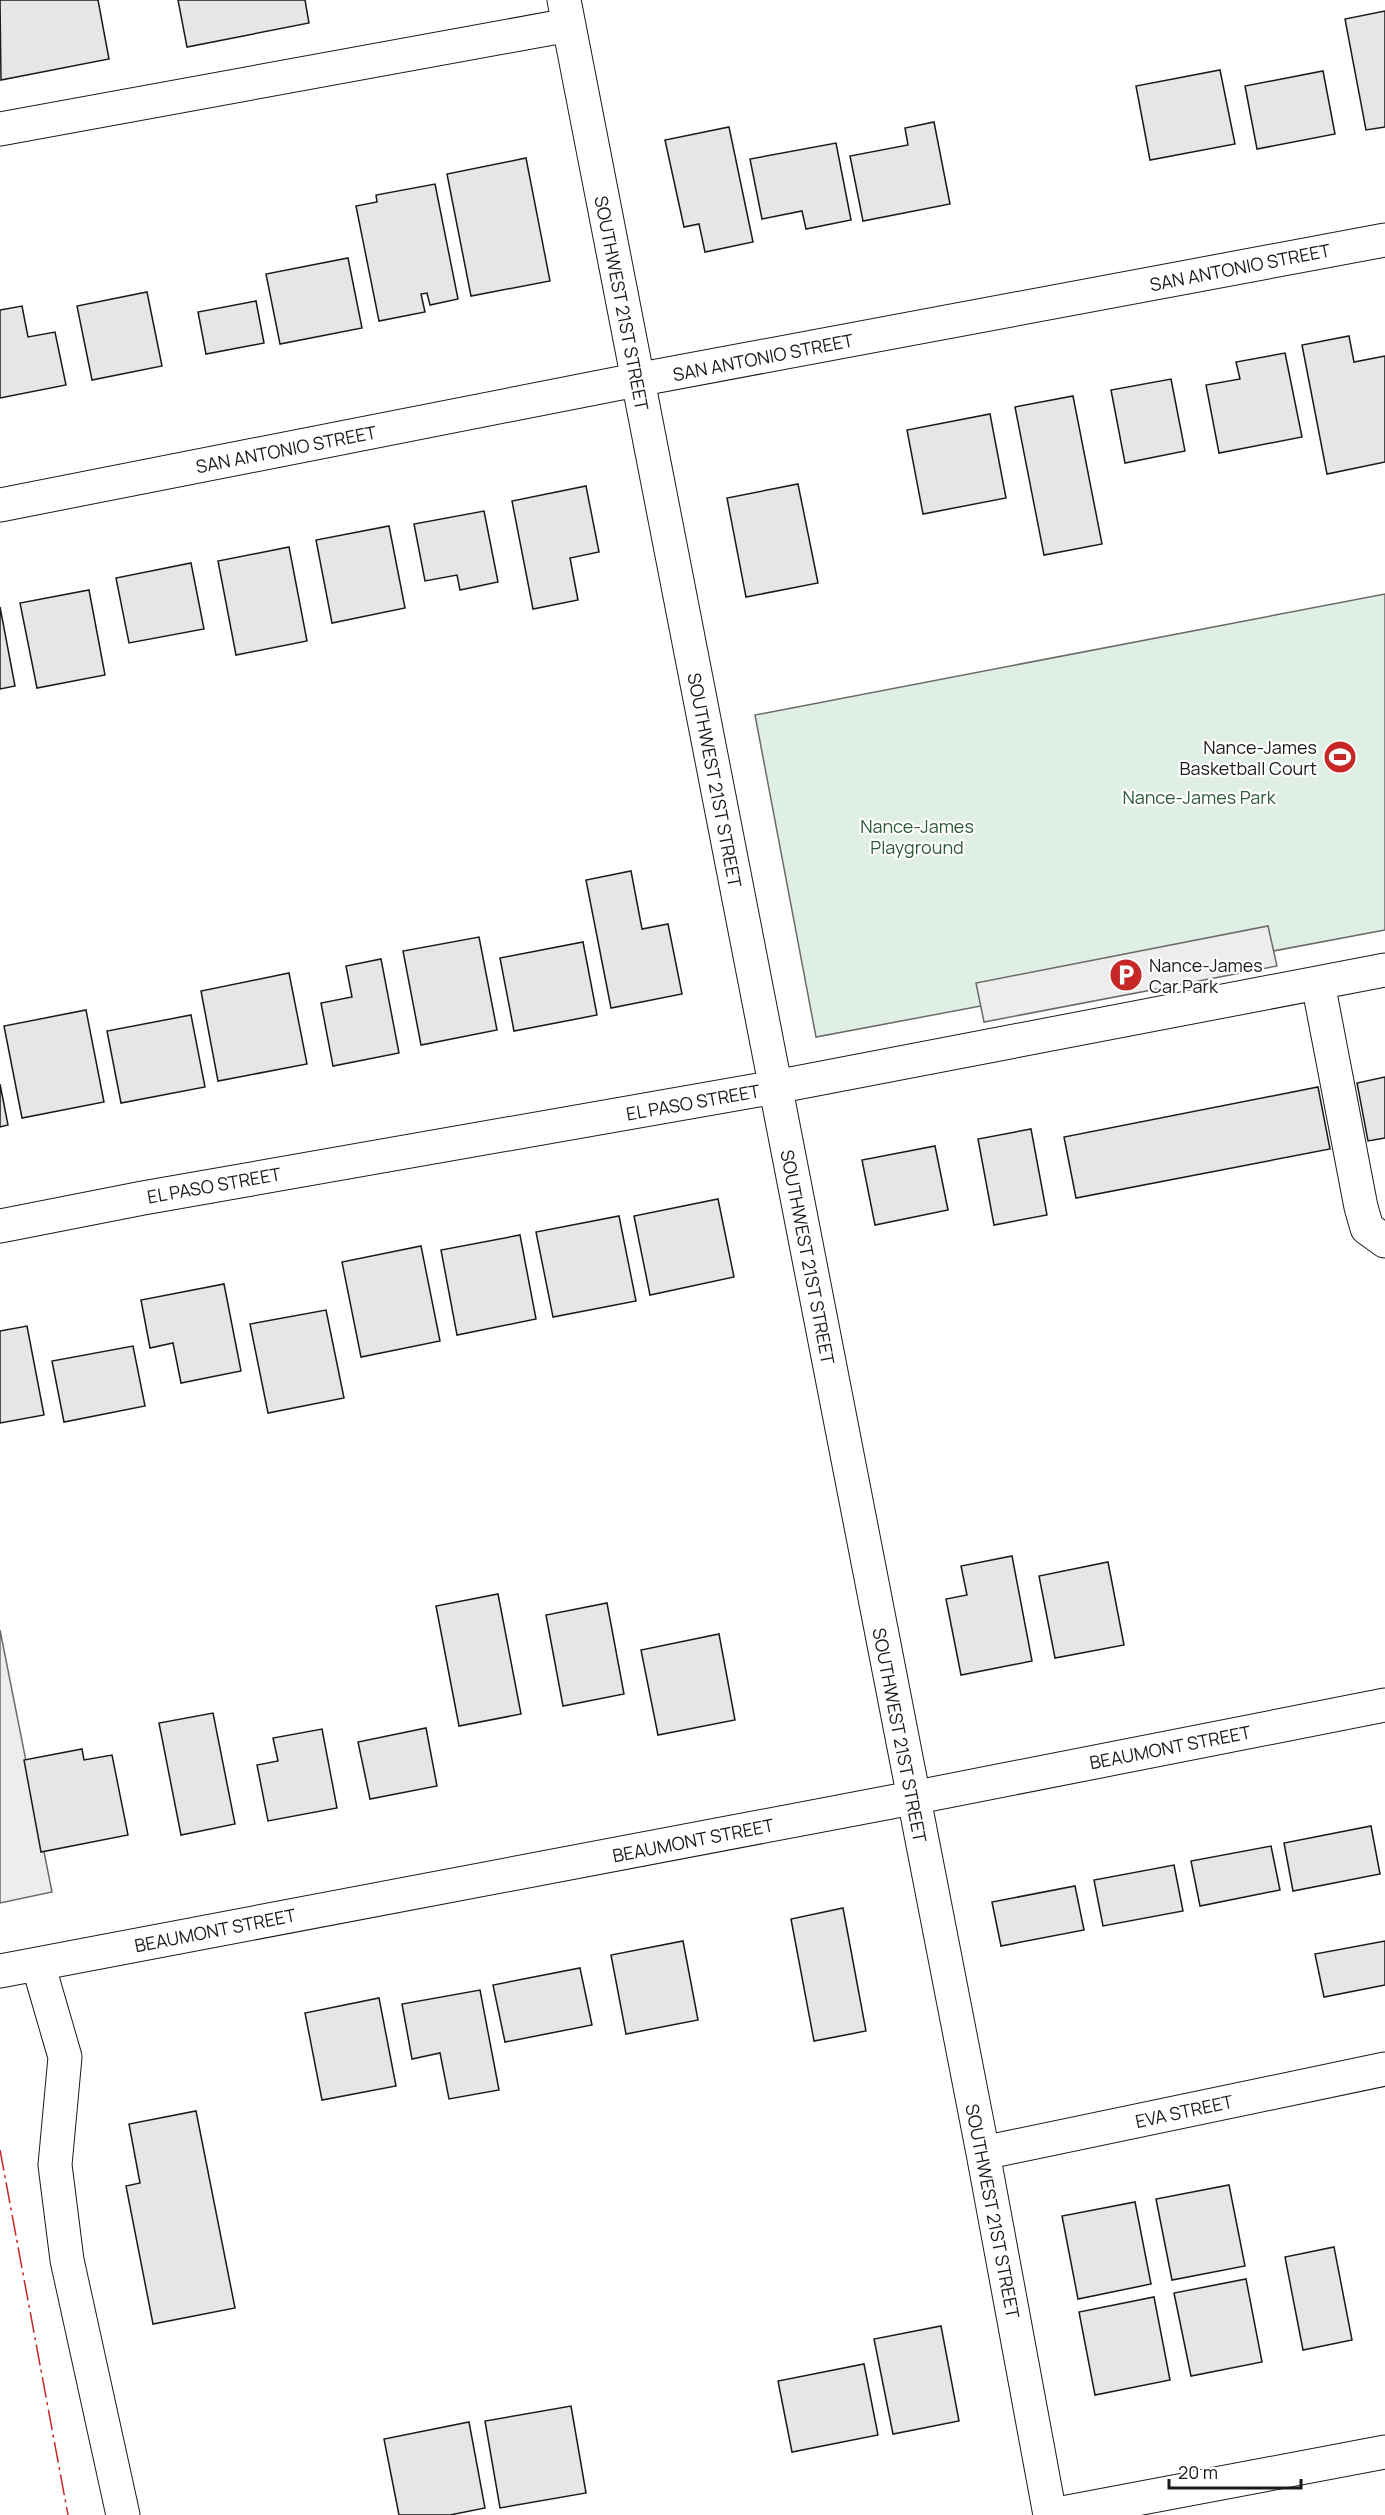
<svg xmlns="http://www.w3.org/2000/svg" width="1385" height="2515" viewBox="0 0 1385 2515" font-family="Manrope,sans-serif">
  <rect width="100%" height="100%" fill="#fff"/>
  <!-- green -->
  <path fill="#e0efe3" stroke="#6a6a6a" stroke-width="1.5" d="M1385,594v336l-569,107 -61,-322z"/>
  <!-- parking -->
  <path fill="#ededed" stroke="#6a6a6a" stroke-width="1.5" d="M1268,926l9,40 -293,56 -8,-39z
    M0,1630l52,262 -52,11z"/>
  <!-- building -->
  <path fill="#e6e6e6" stroke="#1a1a1a" stroke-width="1.5" d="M0,0h98l11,59 -108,21z
    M178,0h127l4,23 -122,24z
    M1385,11v116l-19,3 -21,-111z
    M1220,70l15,74 -85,16 -14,-74z
    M1323,71l12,63 -78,15 -12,-63z
    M934,122l16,82 -87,17 -13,-65 58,-11 -3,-17z
    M729,127l24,115 -48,10 -6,-28 -15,3 -19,-87z
    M836,143l15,77 -45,9 -4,-18 -40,8 -12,-60z
    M526,158l24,123 -79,15 -24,-122z
    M435,184l23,115 -28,6 -3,-12 -6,1 4,18 -46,9 -23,-115 21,-4 -1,-7z
    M348,258l14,70 -82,16 -14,-70z
    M147,292l15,74 -70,14 -15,-74z
    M256,301l8,42 -58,11 -8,-42z
    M22,306l6,31 27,-5 11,53 -66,13v-88z
    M1349,336l5,26 31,-6v106l-58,12 -25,-129z
    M1285,353l17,84 -83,16 -13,-68 34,-6 -4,-17z
    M1171,379l14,72 -60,12 -14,-73z
    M1073,396l29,148 -58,11 -29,-148z
    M990,414l16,84 -83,16 -16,-84z
    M798,484l20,99 -72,14 -19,-99z
    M586,486l13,66 -29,6 8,42 -45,9 -21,-108z
    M484,511l14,71 -38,8 -3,-15 -32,6 -11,-57z
    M389,526l16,82 -73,15 -16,-83z
    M289,547l18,94 -71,14 -18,-94z
    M191,563l13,66 -75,14 -13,-65z
    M89,590l16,85 -68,13 -17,-85z
    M0,607l15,79 -15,3z
    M631,871l11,58 26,-5 14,70 -71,14 -25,-128z
    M479,937l18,93 -76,15 -18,-94z
    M583,942l14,73 -83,16 -14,-73z
    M381,959l18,94 -66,13 -12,-63 31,-6 -6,-31z
    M289,973l18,91 -89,17 -17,-90z
    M86,1010l18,92 -82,16 -18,-92z
    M191,1015l14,72 -84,16 -14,-72z
    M1385,1077v61l-17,3 -11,-58z
    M0,1084l8,41 -8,2z
    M1318,1087l12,62 -254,49 -12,-61z
    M1031,1129l16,86 -53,10 -16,-86z
    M935,1146l13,64 -73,15 -13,-65z
    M718,1199l16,78 -84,18 -16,-79z
    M619,1216l17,85 -83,16 -17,-85z
    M520,1235l16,84 -79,16 -16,-85z
    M421,1246l19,95 -79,16 -19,-95z
    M224,1284l17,87 -60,12 -8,-40 -23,5 -9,-48z
    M326,1310l18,88 -76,15 -18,-89z
    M27,1326l17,89 -44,8v-92z
    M133,1346l12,60 -81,16 -12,-61z
    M1012,1556l20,105 -71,14 -15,-76 21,-4 -6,-29z
    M1108,1562l16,83 -69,13 -16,-82z
    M498,1594l23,120 -62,12 -23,-120z
    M607,1603l17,91 -61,12 -17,-91z
    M719,1634l16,86 -77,15 -17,-85z
    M213,1713l22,111 -54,11 -22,-112z
    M426,1728l11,58 -67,13 -12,-57z
    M322,1729l15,79 -69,13 -11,-56 21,-4 -5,-23z
    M82,1749l2,11 28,-5 16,80 -87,17 -17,-92z
    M1371,1826l9,48 -87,17 -9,-48z
    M1271,1846l9,44 -80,16 -9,-45z
    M1174,1865l9,46 -80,15 -9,-46z
    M1075,1886l9,44 -83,16 -9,-44z
    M843,1908l23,123 -52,10 -23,-122z
    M683,1941l15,79 -72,14 -15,-79z
    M1385,1941v44l-61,12 -9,-43z
    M580,1968l12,57 -87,17 -12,-57z
    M480,1990l19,100 -50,9 -9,-46 -28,6 -10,-55z
    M379,1998l17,88 -74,14 -17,-87z
    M196,2111l39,197 -82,16 -27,-138 14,-3 -11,-59z
    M1229,2185l16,81 -73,14 -16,-81z
    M1135,2202l16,82 -73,15 -16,-83z
    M1334,2247l18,93 -49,10 -18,-93z
    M1246,2279l16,83 -71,14 -17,-83z
    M1154,2297l16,83 -75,15 -16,-83z
    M941,2326l18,95 -66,13 -19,-95z
    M864,2364l14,71 -86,17 -14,-71z
    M571,2406l15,87 -86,15 -15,-87z
    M469,2422l16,86 -35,7h-51l-15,-76z"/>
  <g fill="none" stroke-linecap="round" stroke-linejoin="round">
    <defs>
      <path id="minor" d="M564,0l419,2153 67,362
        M0,129l569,-104
        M0,505l636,-125 749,-140
        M1318,983l43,224 6,21 18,13
        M0,1226l143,-28 632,-111 610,-117
        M38,1964l27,93 -10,108 12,95 56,255
        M0,1971l912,-173 473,-93
        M983,2153l402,-84
        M1052,2515l333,-63"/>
    </defs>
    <!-- minor casing -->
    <use href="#minor" stroke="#1a1a1a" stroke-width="35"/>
    <!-- minor -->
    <use href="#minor" stroke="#fff" stroke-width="33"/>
    <!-- power -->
    <path stroke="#c62828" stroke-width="1.5" stroke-dasharray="21 4.5 3 4.5" stroke-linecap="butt" d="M0,2150l68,365"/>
  </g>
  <!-- icons -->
  <defs>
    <symbol id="stadium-disc" viewBox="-11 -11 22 22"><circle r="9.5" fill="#c62828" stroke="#fff"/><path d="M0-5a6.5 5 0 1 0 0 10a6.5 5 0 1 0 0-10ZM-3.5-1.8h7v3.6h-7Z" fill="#fff"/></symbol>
    <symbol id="parking-disc" viewBox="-11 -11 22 22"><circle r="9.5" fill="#c62828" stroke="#fff"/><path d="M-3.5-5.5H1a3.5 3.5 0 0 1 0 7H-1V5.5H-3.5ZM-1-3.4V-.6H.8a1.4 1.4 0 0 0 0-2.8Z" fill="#fff"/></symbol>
  </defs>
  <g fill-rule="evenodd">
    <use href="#stadium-disc" x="1321" y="738" width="38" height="38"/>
    <use href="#parking-disc" x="1107" y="956" width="38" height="38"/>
  </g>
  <g text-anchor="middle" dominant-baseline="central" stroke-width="4.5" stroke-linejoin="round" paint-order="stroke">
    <!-- street labels -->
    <g font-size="18" fill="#1a1a1a" stroke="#fff">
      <text transform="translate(1240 267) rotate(-11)">SAN ANTONIO STREET</text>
      <text transform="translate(622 303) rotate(79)">SOUTHWEST 21ST STREET</text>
      <text transform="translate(763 357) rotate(-11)">SAN ANTONIO STREET</text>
      <text transform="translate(286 449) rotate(-11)">SAN ANTONIO STREET</text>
      <text transform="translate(715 780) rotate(79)">SOUTHWEST 21ST STREET</text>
      <text transform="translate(693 1102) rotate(-10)">EL PASO STREET</text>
      <text transform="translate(214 1185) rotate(-10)">EL PASO STREET</text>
      <text transform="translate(808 1257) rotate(79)">SOUTHWEST 21ST STREET</text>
      <text transform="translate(900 1735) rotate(79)">SOUTHWEST 21ST STREET</text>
      <text transform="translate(1170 1747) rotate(-11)">BEAUMONT STREET</text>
      <text transform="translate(693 1840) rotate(-11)">BEAUMONT STREET</text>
      <text transform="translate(215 1930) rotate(-11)">BEAUMONT STREET</text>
      <text transform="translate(1184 2111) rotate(-12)">EVA STREET</text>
      <text transform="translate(993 2211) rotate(79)">SOUTHWEST 21ST STREET</text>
    </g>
    <!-- poi labels -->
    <g font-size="18" fill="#1a1a1a" stroke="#fff" text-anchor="end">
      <text x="1317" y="747">Nance-James<tspan x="1317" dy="21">Basketball Court</tspan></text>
      <text x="1149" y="965" text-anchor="start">Nance-James<tspan x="1149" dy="21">Car Park</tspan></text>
    </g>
    <!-- park labels -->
    <g font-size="18" fill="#2b5a34" stroke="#fff">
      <text x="1199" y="797">Nance-James Park</text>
      <text x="917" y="826">Nance-James<tspan x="917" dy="21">Playground</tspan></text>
    </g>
  </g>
  <!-- scale -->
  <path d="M1169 2479v9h132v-9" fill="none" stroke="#1a1a1a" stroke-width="3"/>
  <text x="1178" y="2479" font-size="18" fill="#1a1a1a" stroke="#ffffff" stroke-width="4.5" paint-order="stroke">20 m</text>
</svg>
